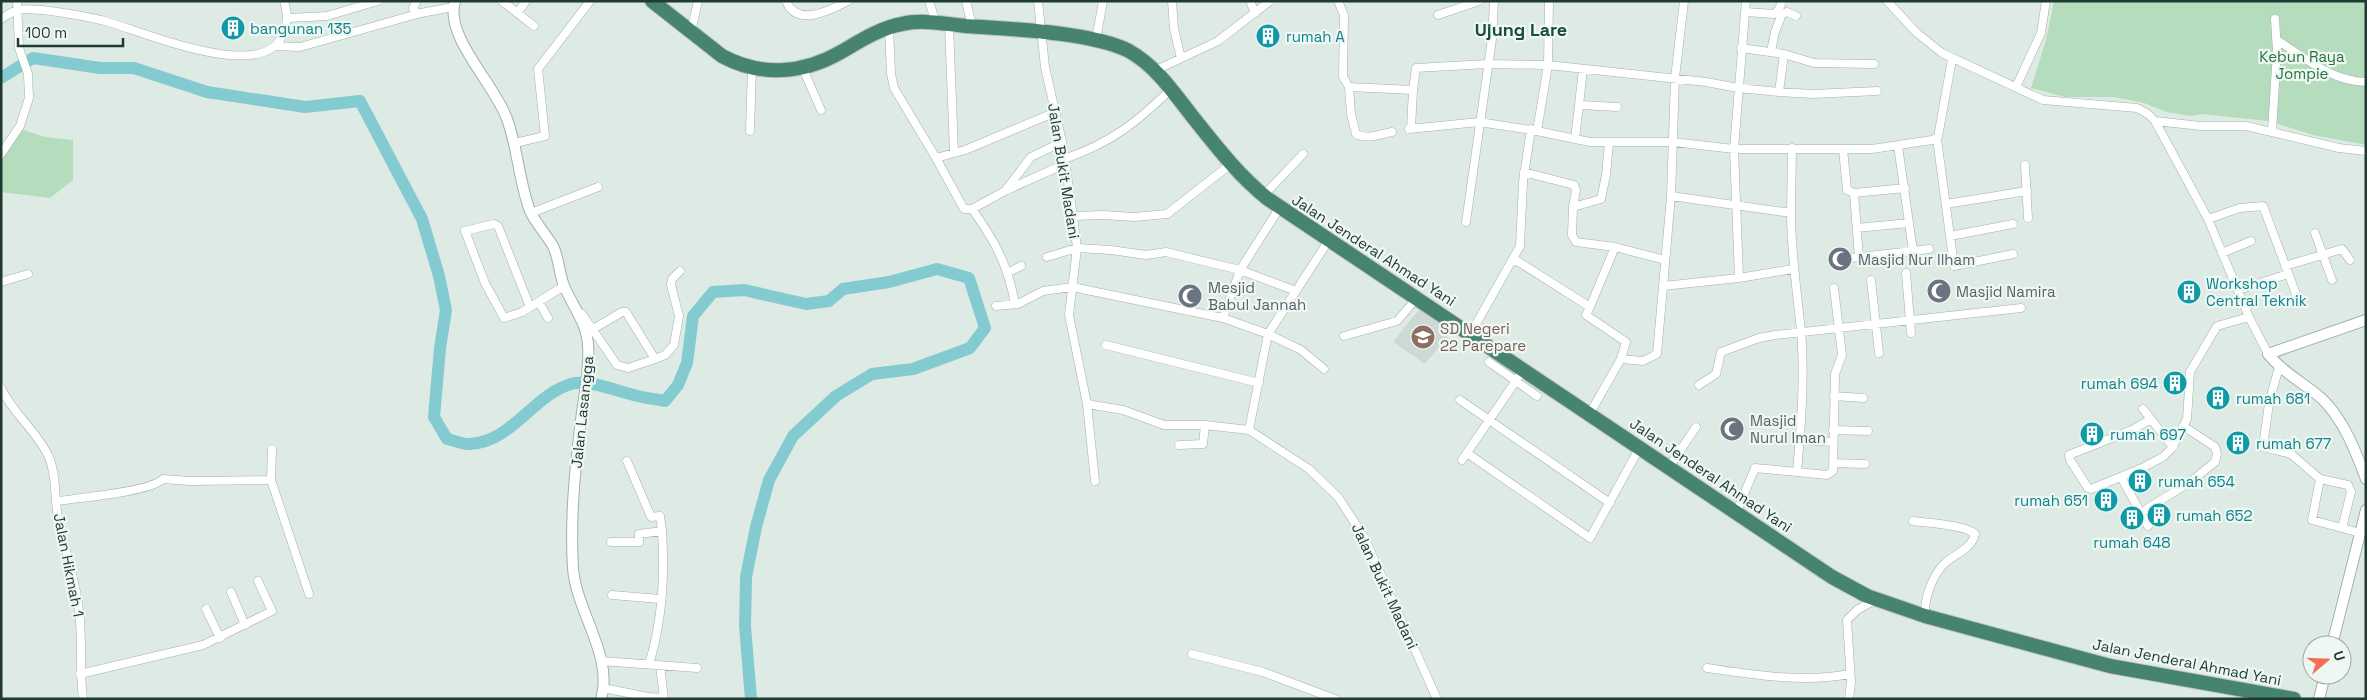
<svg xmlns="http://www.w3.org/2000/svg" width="2367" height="700" viewBox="0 0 2367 700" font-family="'Space Grotesk',sans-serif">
  <rect width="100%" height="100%" fill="#deeae4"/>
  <!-- built -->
  <path fill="#cddad3" d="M1421,307l31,24 -27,33 -32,-22z"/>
  <!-- green -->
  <path fill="#b6dcbe" d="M2054,1h312v144l-53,-10 -45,-14 -65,-7 -13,2 -23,-4 -23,-9 -30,-6h-49l-34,-9 15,-48z
    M21,129l24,8 28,3v40l-23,18 -49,-6v-31z"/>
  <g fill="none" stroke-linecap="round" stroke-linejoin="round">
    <!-- river -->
    <path stroke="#84cbd1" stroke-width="12" d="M1,78l32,-20 67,10h34l73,24 98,15 55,-6 62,118 17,57 7,34 -6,38 -6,69 13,22c7,1 16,6 23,5 42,-2 63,-49 101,-60 17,-5 46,7 63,11 10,3 21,4 31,6l13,-16 9,-22 6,-47 20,-24 31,-2 62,14 23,-3 14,-12 46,-7 48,-13 32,9 16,50 -15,20 -57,21 -41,5 -36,22 -43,40 -24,44 -13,47 -10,50 -1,49 6,73"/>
    <defs>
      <path id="minor" d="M417,1l-4,7 4,6
        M502,1l32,25
        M786,1c11,27 45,9 62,0
        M929,1l7,22
        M966,1l6,25
        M1038,1l7,66 17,75 11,74 4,32 -8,67 18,89 36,6 41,15h41l44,5 60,39 29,28 26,40 73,162
        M1172,1l2,28 7,29
        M1250,1l5,12
        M1338,1l6,14 -1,62 6,10 2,27 5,20c10,6 26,0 36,-2
        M1746,1l-12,148 5,129 54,-9
        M1887,1l30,32 25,20 101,47 94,8 11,6 7,7 53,98 41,98 19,37
        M1746,12l28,2 5,-5 3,-8
        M517,13l9,-12
        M1438,15l41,-14
        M289,18l38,-2 51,-15
        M1,19c5,-3 11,-8 17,-9 18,-3 64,6 83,10 37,9 162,66 182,14 5,-13 5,-19 1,-33
        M949,25l5,128
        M889,27l2,47 3,14 42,70 28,51h8l33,-18 26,-34 31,-15
        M691,32l7,-31
        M1096,40l7,-39
        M2277,40c28,18 54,41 89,42
        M276,46l24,1 121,-34 32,-6
        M1741,48l43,6
        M1771,51l4,-19 7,-18 5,-2 9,4
        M803,69l18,41
        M1154,71l64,-30 52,-40
        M1349,87l64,3 3,-22 71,-4 61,1 158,17 32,6 41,4 34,2 64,-3
        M2016,87l25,-54 5,-32
        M1779,92l5,-38 30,9 60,1
        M1581,105l36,2
        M2155,121l46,5h45l93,22 27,3
        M1411,128l2,-38
        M1409,129l70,-7 58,9 11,-66 1,-64
        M750,131l2,-64
        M1537,131l53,11h83l61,7h138l60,-9 6,-3 14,-78
        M2272,131l5,-80 -2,-32
        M1575,139l8,-69
        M1937,139l17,127 59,-12
        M515,143l30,-7 -7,-67 52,-68
        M1609,143l-3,32 -5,24 -28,8 -1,28 4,7 39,5 50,13
        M1843,149l4,41 7,3 5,64 -8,1
        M1,154l19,-28 9,-28 -1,-24 -9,-26 -2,-47
        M936,158l29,-8 91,-38
        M1064,159c47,-16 72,-36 107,-70
        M2025,165l3,53
        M1524,172l50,13 2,5 -3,17
        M1007,190l58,-26
        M1854,193l51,-5
        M1264,195l39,-41
        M1671,196l120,17 1,-65
        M1946,204l81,-13
        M972,209c23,32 36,56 43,95
        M531,213l67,-26
        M1073,216l30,-1 31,2 33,-3 64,-50
        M2208,219l32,-11 23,-2 36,96
        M1466,222l26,-183 2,-38
        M1857,228l52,-5
        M2315,233l17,47
        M1950,236l63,-12
        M1913,251l16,-2
        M2222,253l29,-12
        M1047,257l30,-9 34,2 35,5 20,-3 74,18 56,21 -28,43 -45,-16
        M1859,257l54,-6 -15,-105
        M1514,259l76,48 -4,8 40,27 -5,17 -31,54
        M2285,266l57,-17 8,11
        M1007,273l14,-7
        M1906,273l5,60
        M1871,280l8,73
        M1,282l27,-8
        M1663,286l76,-8
        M2238,290l50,-16
        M1296,291l33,-51
        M539,302l9,16
        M996,306l22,-2 25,-13 29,-4 151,31 17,-48 40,-63
        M530,307l-32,-81 -4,-2 -29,7 20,52 19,35 18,-6 42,-26
        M1590,307l25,-60
        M582,314l35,51 11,3 27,-9 -29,-47h-4l-29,17
        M1471,333l49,-87 3,-64 8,-53
        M1344,336l53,-15 20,-23
        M1106,345l153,38
        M655,359l10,-4 9,-10 5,-29 -8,-31 1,-6 8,-8
        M1621,359l22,2 14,-7 14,-158 4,-118 9,-77
        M1489,362l48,34
        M2279,367l-10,36 -6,44 28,7 29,25 28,6 3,7 -9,36 18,5
        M1699,385l17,-11 5,-22 38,-14 16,-3 246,-27
        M1,388c12,26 36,43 48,69 8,20 5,40 9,61 6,31 18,61 21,93 4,29 0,58 4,88
        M1834,396l29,2
        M1460,400l150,103
        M1087,404l8,77
        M2143,409l30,38
        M2151,419l-19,11 -63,25 1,5 18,28 3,1 49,-20 23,-12 9,-9 15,-29 3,-47 27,-46 32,-9
        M1249,430l19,-96 33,16 23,19
        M1833,430l35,1
        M1800,440l33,2
        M1179,445l24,-1 2,-19
        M272,449l-1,31 38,114
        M1467,453l123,85 50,-91
        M1462,460l62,-91
        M627,461l24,56 9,-1 2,15
        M1833,463l32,1
        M1669,467l27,-40
        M1797,472l30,3 6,-4 2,-97 7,-19 -8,-67
        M2121,477l27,49
        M2320,479l-8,41 30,8
        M57,501c21,-3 93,-9 106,-22l27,2 81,-1
        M1737,511l18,-43 42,4c4,-46 8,-94 4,-141 -4,-40 -10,-78 -10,-118
        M2142,512l48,-30 25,-20 2,-8 -2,-7 -32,-21
        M1913,521c14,2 54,4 62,13 -3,15 -22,21 -31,30 -12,12 -20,35 -19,52
        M611,542h28v-8l23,-3c3,44 0,91 -13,133
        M231,592l14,33
        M612,595l48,4
        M206,609l14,29
        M1192,654l71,18 72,27
        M601,661l96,7
        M660,665l4,34
        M1707,668c49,7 95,15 143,6
        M80,674l123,-29 69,-34 -14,-30
        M603,688l45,9 16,1
        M1849,699l2,-17 -4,-62 10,-10 19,-11"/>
      <path id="tertiary" d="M455,1c-11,36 40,83 52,118 11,30 12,63 23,92 6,13 16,23 23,35 6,12 6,27 11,40 8,19 23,37 24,59 2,24 -4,51 -7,75 -6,49 -11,98 -8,148 3,43 41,89 28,131
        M2366,320l-98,34c15,19 36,29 53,44 22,20 35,54 45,81
        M2332,645l34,-135
        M2319,699l6,-24"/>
      <path id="trunk" d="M652,1l70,55c39,21 81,18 119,-4 19,-11 39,-24 61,-28 20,-5 43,0 64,2 44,3 126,6 163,25 27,15 45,42 63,65 24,30 46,59 76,83l564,378 35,19 58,20 185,50 184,33"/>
    </defs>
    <!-- minor casing -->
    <use href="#minor" stroke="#a1b2ab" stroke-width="9"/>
    <!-- tertiary casing -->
    <use href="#tertiary" stroke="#a1b2ab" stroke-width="12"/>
    <!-- trunk casing -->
    <use href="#trunk" stroke="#bcc4c1" stroke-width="16"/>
    <!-- minor -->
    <use href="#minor" stroke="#fff" stroke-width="8"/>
    <!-- tertiary -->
    <use href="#tertiary" stroke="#fff" stroke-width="10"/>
    <!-- trunk -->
    <use href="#trunk" stroke="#468471" stroke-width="14"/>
  </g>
  <!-- icons -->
  <defs>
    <symbol id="building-disc" viewBox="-11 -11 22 22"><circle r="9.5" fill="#0f9aa8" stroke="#eff7f2"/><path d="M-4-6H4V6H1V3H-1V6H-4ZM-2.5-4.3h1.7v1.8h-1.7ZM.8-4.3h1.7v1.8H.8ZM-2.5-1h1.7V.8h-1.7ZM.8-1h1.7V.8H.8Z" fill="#fff"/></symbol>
    <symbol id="mosque-disc" viewBox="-11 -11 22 22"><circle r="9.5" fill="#6b7280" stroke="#eff7f2"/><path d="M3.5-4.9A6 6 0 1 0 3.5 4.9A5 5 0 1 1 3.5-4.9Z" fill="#fff"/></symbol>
    <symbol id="school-disc" viewBox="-11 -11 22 22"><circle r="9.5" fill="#8d6e63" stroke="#eff7f2"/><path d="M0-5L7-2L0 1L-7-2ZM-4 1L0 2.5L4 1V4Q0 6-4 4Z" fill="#fff"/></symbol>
  </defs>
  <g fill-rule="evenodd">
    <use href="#building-disc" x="219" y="14" width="28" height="28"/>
    <use href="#building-disc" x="1254" y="22" width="28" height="28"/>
    <use href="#mosque-disc" x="1826" y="245" width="28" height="28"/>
    <use href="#mosque-disc" x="1925" y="277" width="28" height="28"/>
    <use href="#building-disc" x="2175" y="278" width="28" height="28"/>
    <use href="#mosque-disc" x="1176" y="282" width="28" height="28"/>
    <use href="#school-disc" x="1409" y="323" width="28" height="28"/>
    <use href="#building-disc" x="2161" y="369" width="28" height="28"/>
    <use href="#building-disc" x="2204" y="384" width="28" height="28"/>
    <use href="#mosque-disc" x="1718" y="415" width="28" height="28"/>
    <use href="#building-disc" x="2078" y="420" width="28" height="28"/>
    <use href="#building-disc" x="2224" y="429" width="28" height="28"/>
    <use href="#building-disc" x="2126" y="467" width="28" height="28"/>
    <use href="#building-disc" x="2092" y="486" width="28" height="28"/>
    <use href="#building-disc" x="2145" y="501" width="28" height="28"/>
    <use href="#building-disc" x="2118" y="504" width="28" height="28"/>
  </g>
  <g text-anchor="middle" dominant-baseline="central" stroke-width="4.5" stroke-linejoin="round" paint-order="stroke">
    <!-- culture labels -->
    <g font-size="15" fill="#0d838f" stroke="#eff7f2" text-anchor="start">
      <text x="250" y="28">bangunan 135</text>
      <text x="1286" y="36">rumah A</text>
      <text x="2206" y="283">Workshop<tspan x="2206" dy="17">Central Teknik</tspan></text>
      <text x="2158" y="383" text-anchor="end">rumah 694</text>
      <text x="2236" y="398">rumah 681</text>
      <text x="2110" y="434">rumah 697</text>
      <text x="2256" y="443">rumah 677</text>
      <text x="2158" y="481">rumah 654</text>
      <text x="2088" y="500" text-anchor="end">rumah 651</text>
      <text x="2176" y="515">rumah 652</text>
      <text x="2132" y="542" text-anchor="middle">rumah 648</text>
    </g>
    <!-- park labels -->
    <g font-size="15" fill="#29723f" stroke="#eff7f2">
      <text x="2302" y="56">Kebun Raya<tspan x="2302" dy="17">Jompie</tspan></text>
    </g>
    <!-- street labels -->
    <g font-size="15" fill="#1f3a31" stroke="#eff7f2">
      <text transform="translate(1064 171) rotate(81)">Jalan Bukit Madani</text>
      <text transform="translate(1374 250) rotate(33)">Jalan Jenderal Ahmad Yani</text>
      <text transform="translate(582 412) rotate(-84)">Jalan Lasangga</text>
      <text transform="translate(1711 475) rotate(34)">Jalan Jenderal Ahmad Yani</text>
      <text transform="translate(69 565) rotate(79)">Jalan Hikmah 1</text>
      <text transform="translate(1385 586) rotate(65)">Jalan Bukit Madani</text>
      <text transform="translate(2187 662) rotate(11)">Jalan Jenderal Ahmad Yani</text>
    </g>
    <!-- worship labels -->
    <g font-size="15" fill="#5b616d" stroke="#eff7f2" text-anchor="start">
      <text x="1858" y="259">Masjid Nur Ilham</text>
      <text x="1208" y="287">Mesjid<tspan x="1208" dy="17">Babul Jannah</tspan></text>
      <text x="1956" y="291">Masjid Namira</text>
      <text x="1750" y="420">Masjid<tspan x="1750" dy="17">Nurul Iman</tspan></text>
    </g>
    <!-- education labels -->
    <g font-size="15" fill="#785e54" stroke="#eff7f2" text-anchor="start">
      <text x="1440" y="328">SD Negeri<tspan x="1440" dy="17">22 Parepare</tspan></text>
    </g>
    <!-- quarter labels -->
    <g font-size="18" font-weight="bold" fill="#1b4c3d" stroke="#eff7f2">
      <text x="1521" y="29">Ujung Lare</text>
    </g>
  </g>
  <!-- border -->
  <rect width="2367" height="700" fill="none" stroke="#1f3a31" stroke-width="5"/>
  <!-- north arrow -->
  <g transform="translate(2327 660) rotate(71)"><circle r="24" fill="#eff7f2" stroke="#9caba5"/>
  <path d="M0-4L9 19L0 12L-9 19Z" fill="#f56d52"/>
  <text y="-8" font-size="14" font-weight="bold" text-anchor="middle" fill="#1f3a31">U</text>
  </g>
  <!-- scale -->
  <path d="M18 38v8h105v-8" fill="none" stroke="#1f3a31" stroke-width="2.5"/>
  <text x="25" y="38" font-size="15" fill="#1f3a31" stroke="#eff7f2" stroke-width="4" paint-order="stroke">100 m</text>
</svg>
